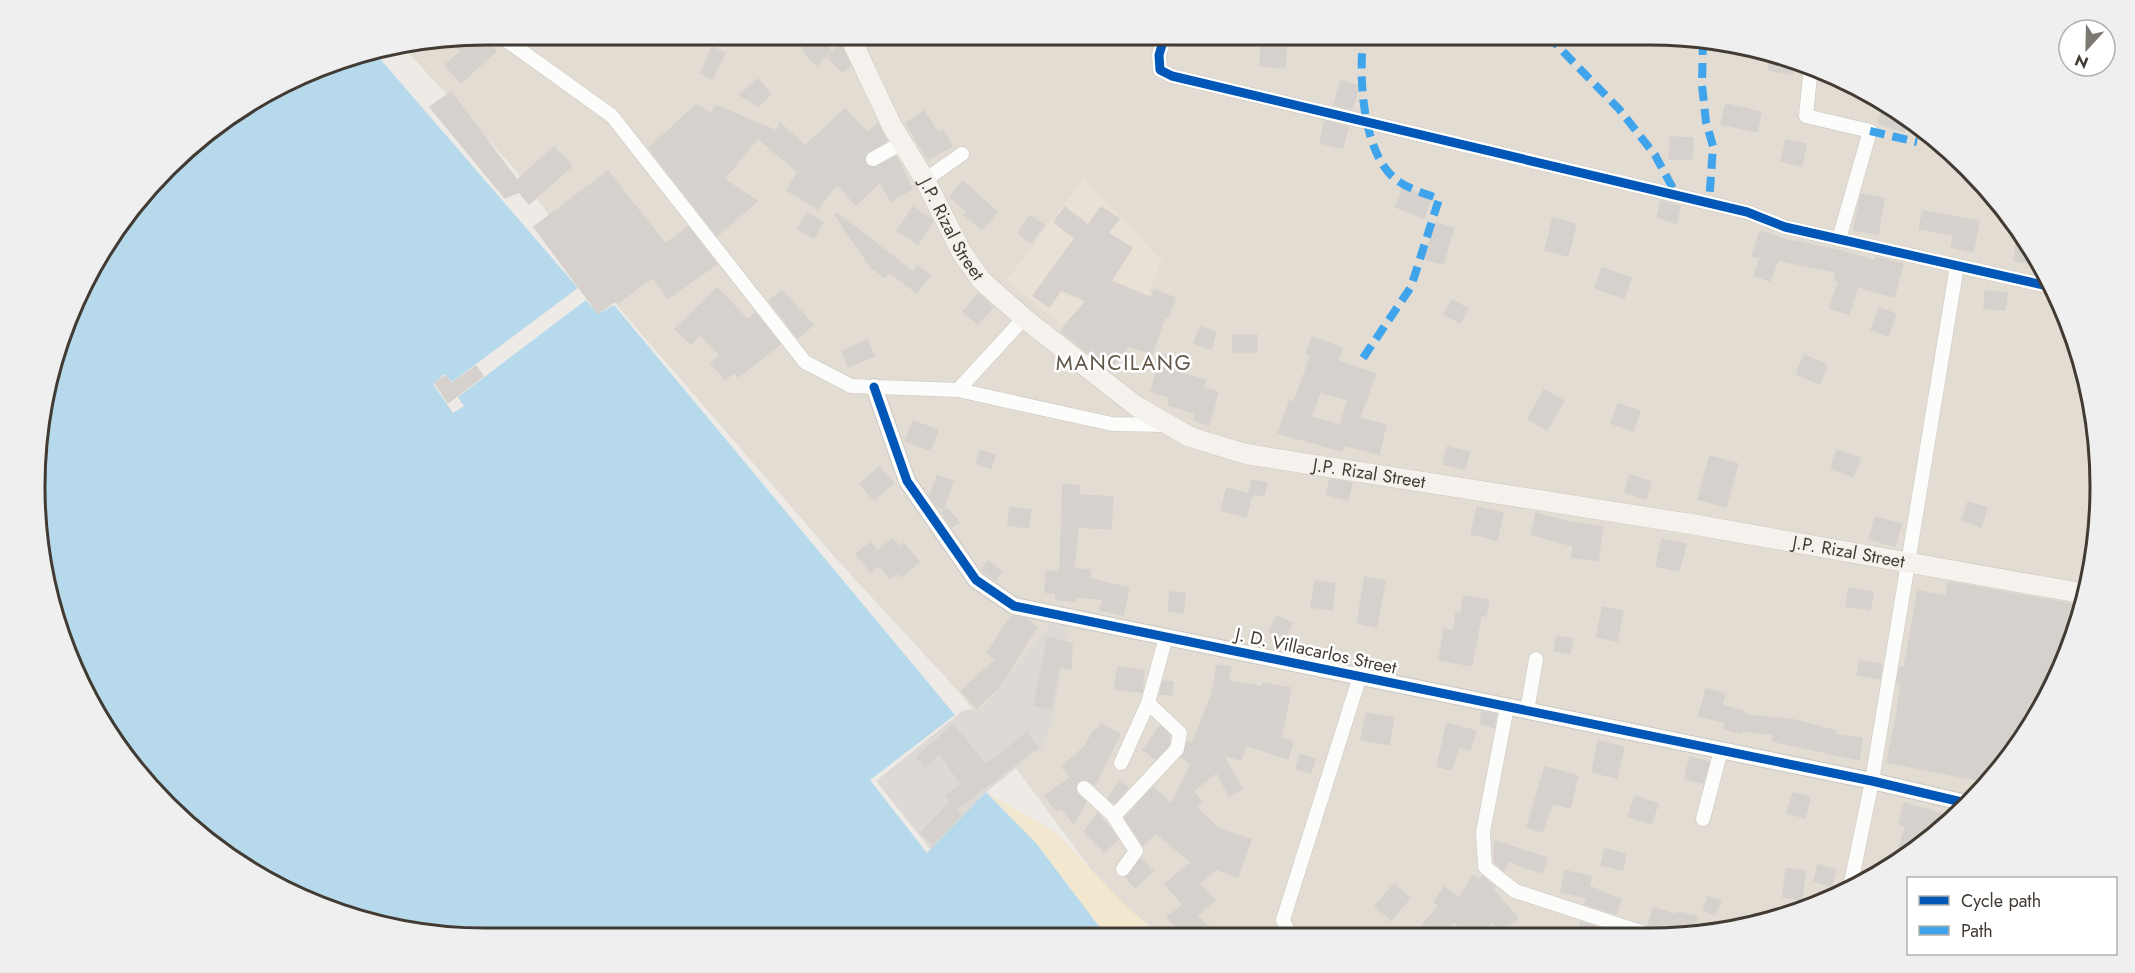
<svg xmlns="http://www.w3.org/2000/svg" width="2135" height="973" viewBox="0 0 2135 973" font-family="Jost,sans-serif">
  <rect width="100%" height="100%" fill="#eeeae6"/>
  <!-- residential -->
  <path fill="#e2dcd3" d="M487,35h1162l87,8 85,26 78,41 69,57 56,68 42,78 26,85 8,88 -8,88 -26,85 -59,102 -83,84 -102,59 -114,31 -567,1 -181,-243 -121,-131 -220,-254 -107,-142 -108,-118z"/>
  <!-- industrial -->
  <path fill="#ddd9d4" d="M1052,622l15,4 -13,89 -10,31 -58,46 -55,58 -55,-69 88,-71 19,-2z"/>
  <!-- education -->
  <path fill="#e9e1d5" d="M1083,179l79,81 -32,76 -44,-35 -24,24 -55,-45z"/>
  <!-- sand -->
  <path fill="#f2e8cf" d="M986,792l69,40 72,75 34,29 -54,1 -71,-94z"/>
  <!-- water -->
  <path fill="#b6daec" d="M375,53l203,235 -126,94 -7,-8 -12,10 20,29 11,-7 -6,-9 128,-97 12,14 16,-9 341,410 -85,65 57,73 59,-61 50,51 71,94 -621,1 -88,-8 -84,-26 -125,-77 -94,-115 -52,-138 -8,-88 8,-87 52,-138 94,-115 72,-51 80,-36z"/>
  <!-- building -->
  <path fill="#d6d1cd" stroke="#d5d1cc" stroke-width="1.5" fill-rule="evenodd" d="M796,34h19l16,17 -14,14 -10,-9z
    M482,35l14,16 -35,32 -16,-18 16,-14 -10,-11z
    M1262,37l25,1 -2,30 -25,-2z
    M841,45l9,20 -8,7 -14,-15z
    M712,47l13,6 -13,26 -11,-6z
    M1771,54l24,7 -3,13 -24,-4z
    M758,79l13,15 -13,12 -18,-11z
    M1341,81l18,5 -7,23 -18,-4z
    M451,92l66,88 37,-33 18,19 -43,38 -10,-12 -14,6 -75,-91z
    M697,104l14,10 5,-8 61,25 3,-8 25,23 40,-37 22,23 11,-8 9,17 -21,13 -1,10 8,4 23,-12 16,33 -21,12 -11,-19 -24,23 -19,-21 -19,25 -31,-19 11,-18 -40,-34 -34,41 33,22 -40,35 -68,-88z
    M1726,104l35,8 -4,20 -36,-8z
    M1884,106l17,6 8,6 -5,14 -26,-9z
    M924,111l14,22 5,-3 9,16 -24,14 -22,-37z
    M1325,121l23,6 -5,21 -23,-5z
    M1670,137l23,1 -1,21h-23z
    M1786,140l20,4 -4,22 -21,-5z
    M608,171l57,73 23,-17 29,37 -49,34 -15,-21 -35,26 -2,-2 -18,12 -64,-86z
    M963,181l34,31 -15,18 -18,-15 3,-3 -17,-15z
    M1403,187l28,11 -7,20 -28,-11z
    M1861,194l23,4 -6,36 -24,-4z
    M1661,201l19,6 -4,16 -19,-6z
    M913,207l20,14 -15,23 -21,-13z
    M1065,207l23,18 13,-18 18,12 -11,14 24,15 -21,33 40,17 3,-8 21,8 -7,19 -3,-1 -13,38 -23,-8 -20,24 -48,-39 25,-30 -25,-11 -12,17 -16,-11 42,-58 -21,-16z
    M1923,211l56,10 -6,31 -22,-5 3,-12 -35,-6z
    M807,213l16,9 -9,16 -16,-9z
    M837,213l76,59 4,-6 13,9 -13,18 -28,-21 -4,6 -15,-12 -35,-51z
    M1030,216l14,9 -13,18 -13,-10z
    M1553,218l23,6 -8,32 -23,-6z
    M1435,223l19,5 -11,36 -19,-5z
    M2018,227l6,8 15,29 -25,-3z
    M1760,231l35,12v-2l46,10 34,10 1,-4 27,7 -9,33 -36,-10 -9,27 -19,-6 9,-27 -5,-1 2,-8 -58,-12 -8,21 -16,-6 6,-17 -8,-2z
    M1602,268l29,10 -7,20 -29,-10z
    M717,288l31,32 7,-7 25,31 -42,33 -4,-5 -9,8 -14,-17 9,-8 -20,-21 -9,10 -16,-15z
    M782,290l31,35 -15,13 -29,-37z
    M1985,291l22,2 -2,17 -21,-2z
    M978,294l15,13 -15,17 -15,-12z
    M1452,300l16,9 -8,14 -16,-9z
    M1879,308l17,6 -8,22 -17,-6z
    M1200,327l16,5 -5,17 -17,-6z
    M1233,335h24v17h-24z
    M1312,337l30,11 -4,13 38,13 -17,44 27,7 -7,29 -35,-9 -2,6 -64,-18 12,-32 4,1 17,-47 -5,-2zM1320,392l28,8 -8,25 -29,-8z
    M867,340l7,16 -26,11 -6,-16z
    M1161,354l16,5 -3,12 31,9 -2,8 15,4 -9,33 -15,-5 2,-7 -28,-8 2,-8 -19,-5z
    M1804,355l23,10 -7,19 -24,-10z
    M476,366l7,10 -35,27 -13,-20 11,-7 5,8z
    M1544,390l20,11 -17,29 -19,-11z
    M1618,404l22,7 -7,20 -22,-8z
    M913,421l25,9 -8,20 -25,-9z
    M1447,447l22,5 -4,17 -22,-5z
    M1837,450l23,8 -7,19 -22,-9z
    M980,451l15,4 -4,13 -15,-4z
    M1710,456l28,8 -12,43 -28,-8z
    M879,467l15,16 -20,17 -14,-16z
    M1630,475l21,7 -5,17 -21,-7z
    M937,476l16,5 -10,28 -5,-2 -8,-11z
    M1330,479l22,4 -4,17 -22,-6z
    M1252,480l15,3 -3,13 -15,-3z
    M1063,484l17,2 -1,9 34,2 -2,32 -33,-2 -4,42 17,1 -1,9 39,9 -6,27 -23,-5 3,-11 -28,-2v4l-17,-1v-4l-2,4v-7l-11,-1 1,-21 13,1 1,-4z
    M1227,488l25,7 -6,22 -25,-7z
    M1968,502l19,6 -6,19 -19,-7z
    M1010,507l21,3 -3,18 -20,-3z
    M1477,507l26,6 -6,27 -26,-6z
    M947,508l12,14 -7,5 -10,-15z
    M1536,513l32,9 35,5 -5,34 -26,-4 1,-11 -42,-12z
    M1875,517l26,7 -6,22 -26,-7z
    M892,539l7,8 5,-4 15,19 -18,15 -4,-4 -7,6 -11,-14 -8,7 -15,-18 14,-11 8,8z
    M1662,539l24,5 -7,27 -23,-5z
    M988,561l14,11 -7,8 -13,-10z
    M1365,577l20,4 -9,46 -19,-4z
    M1315,581l20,3 -3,26 -21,-3z
    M1948,582l134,24 -16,53 -59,102 -20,21 -100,-20 9,-43 5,-36 -4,-1 3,-15 4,1 14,-77 28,5z
    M1849,588l25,4 -4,18 -24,-4z
    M1170,592l15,1 -2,20 -15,-2z
    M1464,596l25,4 -3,16 -5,-1 -9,51 -33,-6 5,-31 9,2 3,-18 5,1z
    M1603,607l20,4 -6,30 -21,-4z
    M1011,616l15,3 11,8 -38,60 -22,21 -16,-17 35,-32 -9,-6z
    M1276,616l16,7 -7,15 -16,-6z
    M1557,636l16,3 -3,15 -16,-3z
    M1048,638l24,5 -1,26 -11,-2 -9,42 -17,-4z
    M1860,661l22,3 -2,15 -23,-4z
    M1217,665l14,2 -3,14 35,6v-4l28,5 -10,50 12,4 -5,17 -42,-14 -5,15 -18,-5 19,34 -13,7 -12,-24 -24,19 9,12 -6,4 22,21 33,12 -13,37 -22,-8 -17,15 16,16 -18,16 21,20h-33l-18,-19 16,-12 -18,-21 26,-22 -35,-29 -13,12 -18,-27 28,-31 18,17 20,-39 -9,-8 6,-16 4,4 19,-48z
    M1118,667l26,4 -2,21 -28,-3z
    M1163,681l10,1 -1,13 -12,-1z
    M1706,689l19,5 -3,11 24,7v3l49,5 41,11 -1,4 27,3 -3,22 -87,-19 1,-7 -31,-3 -1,2 -17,-4 1,-7 -26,-6z
    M1482,712l14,3 -2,12 -14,-3z
    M1366,713l28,5 -5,27 -28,-5z
    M1447,723l29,8 -6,19 -11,-3 -8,23 -14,-4z
    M1101,724l19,10 -25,51 -10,-6 -10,6 2,9 9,8 -12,22 -13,-16 -4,3 -12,-15 26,-19 -9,-10 23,-21 9,-16 3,1z
    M953,725l33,40 41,-32 11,14 -81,62 -11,-13 15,-12 -21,-30 -15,13 -8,-10z
    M1160,726l10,10 -1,9 -13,14 -13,-9z
    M1598,741l26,6 -7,31 -25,-6z
    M1300,755l15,4 -4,14 -15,-4z
    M1690,757l19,5 -6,21 -18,-4z
    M1545,767l33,9 -8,32 -17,-5 -11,29 -15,-5z
    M1120,781l8,7 -14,15 -6,-5z
    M1793,793l17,4 -5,21 -18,-5z
    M1635,796l23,8 -7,20 -23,-8z
    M949,803l12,12 -28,29 -12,-11z
    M1904,803l42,12 -2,10 -20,20 -30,17 12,-36 -7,-2z
    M1098,813l20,26 -14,13 -20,-20z
    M1495,841l52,17 -5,15 -34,-12 -4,10 -10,-9z
    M1605,849l21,5 -3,16 -22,-5z
    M1141,859l12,12 -18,17 -9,-11z
    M1818,865l18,5 -4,16 -18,-5z
    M1786,869l19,2 -3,29 -19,-3z
    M1565,871l26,5 -2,10 32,14 -5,14 -31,-10 2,-6 -26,-6z
    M1473,876l7,4 2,-4 13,11 -2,3 25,28 -17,14 -9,-10 -16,13h-9l-13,-14 -12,14 -28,1 25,-31 -5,-3 10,-15 15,11z
    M1394,884l16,14 -19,22 -16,-14z
    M1708,897l13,4 -6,14 -12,-5z
    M1654,908l23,7v-3l20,4 -3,18 -46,-9z
    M1581,922l12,4 -2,9h-14z"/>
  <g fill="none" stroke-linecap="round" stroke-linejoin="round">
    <defs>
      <path id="minor" d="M499,35l113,81 193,246 46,24 107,4 154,34 54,1
        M1165,35l-6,20 1,15 12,6 575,136 38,15 267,60
        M1811,66l-5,50 64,15 -31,108
        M873,159l29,-16
        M925,180l37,-26
        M958,390l66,-72
        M1507,707l-24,125 2,35 30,24 135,44
        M1527,711l9,-52
        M1121,763l27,-60 18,-66
        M1084,788l28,26 6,-2 59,-63 3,-16 -32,-30
        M1112,814l24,37 -13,18
        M1703,819l18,-69
        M1850,888l22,-107 85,-515
        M1290,936l-7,-16 77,-244"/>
      <path id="tertiary" d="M874,387l33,94 69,99 38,26 858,175 94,22"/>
      <g id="secondary">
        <path id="s1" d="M849,35l43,91 33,54 37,73 20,28 42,37 112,88 54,31 56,17 445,70 395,70"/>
      </g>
    </defs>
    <!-- minor casing -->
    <use href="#minor" stroke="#cac6c2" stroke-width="15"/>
    <!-- tertiary casing -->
    <use href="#tertiary" stroke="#cac6c2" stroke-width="18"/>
    <!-- secondary casing -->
    <use href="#secondary" stroke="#cec8be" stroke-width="21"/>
    <!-- minor -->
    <use href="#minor" stroke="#fcfcfb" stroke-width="14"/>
    <!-- tertiary -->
    <use href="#tertiary" stroke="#fcfcfb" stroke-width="16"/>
    <!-- secondary -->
    <use href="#secondary" stroke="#f5f2ed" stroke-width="20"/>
    <!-- quiet -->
    <path stroke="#3fa4eb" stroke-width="8" stroke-dasharray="15 8" stroke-linecap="butt" d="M1547,35l72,74 36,46 22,41
      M1703,40l-1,45 4,37 7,24 -4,58
      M1870,131l47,11
      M1363,358l48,-71 28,-88c-15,-6 -34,-11 -46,-22 -31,-28 -35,-105 -29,-142"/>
    <defs>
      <path id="cycleway" d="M1165,35l-6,20 1,15 12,6 575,136 38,15 267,60
        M874,387l33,94 69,99 38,26 858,175 94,22"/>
    </defs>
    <!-- cycleway casing -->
    <use href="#cycleway" stroke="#fff" stroke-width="13"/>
    <!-- cycleway -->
    <use href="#cycleway" stroke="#0057b8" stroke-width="9"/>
  </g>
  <g text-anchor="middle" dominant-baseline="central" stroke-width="5" stroke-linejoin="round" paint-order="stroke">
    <!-- street labels -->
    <g font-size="18" fill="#423b33" stroke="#fff">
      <text stroke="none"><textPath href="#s1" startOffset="220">J.P. Rizal Street</textPath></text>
      <text stroke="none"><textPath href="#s1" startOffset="724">J.P. Rizal Street</textPath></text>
      <text stroke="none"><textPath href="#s1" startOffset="1210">J.P. Rizal Street</textPath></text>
      <text transform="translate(1316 651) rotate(12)">J. D. Villacarlos Street</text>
    </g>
    <!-- quarter labels -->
    <g font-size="21" letter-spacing="1.5" fill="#64584a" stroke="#fff">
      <text x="1124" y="363">MANCILANG</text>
    </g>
  </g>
  <!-- crop -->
  <path d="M0 0H2135V973H0ZM486 45H1649A441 441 0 0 1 2090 486V487A441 441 0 0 1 1649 928H486A441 441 0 0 1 45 487V486A441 441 0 0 1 486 45Z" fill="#f0efef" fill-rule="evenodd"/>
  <path fill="none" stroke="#423b33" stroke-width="3" d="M486 45H1649A441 441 0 0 1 2090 486V487A441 441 0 0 1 1649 928H486A441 441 0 0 1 45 487V486A441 441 0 0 1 486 45Z"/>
  <!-- legend -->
  <rect x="1907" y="877" width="210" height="78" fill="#ffffff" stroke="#b3b1ad" stroke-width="1.5"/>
  <rect x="1919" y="896" width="30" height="9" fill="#0057b8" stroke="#b3b1ad" stroke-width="1.5"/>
  <text x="1961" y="907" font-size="18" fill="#423b33">Cycle path</text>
  <rect x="1919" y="926" width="30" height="9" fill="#3fa4eb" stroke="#b3b1ad" stroke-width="1.5"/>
  <text x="1961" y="937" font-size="18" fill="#423b33">Path</text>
  <!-- north arrow -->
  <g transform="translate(2087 48) rotate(202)"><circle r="28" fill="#ffffff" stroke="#b3b1ad" stroke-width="1.5"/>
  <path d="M0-4.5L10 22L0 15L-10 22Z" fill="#7e7872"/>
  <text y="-9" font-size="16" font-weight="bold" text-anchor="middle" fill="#423b33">N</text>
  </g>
</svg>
